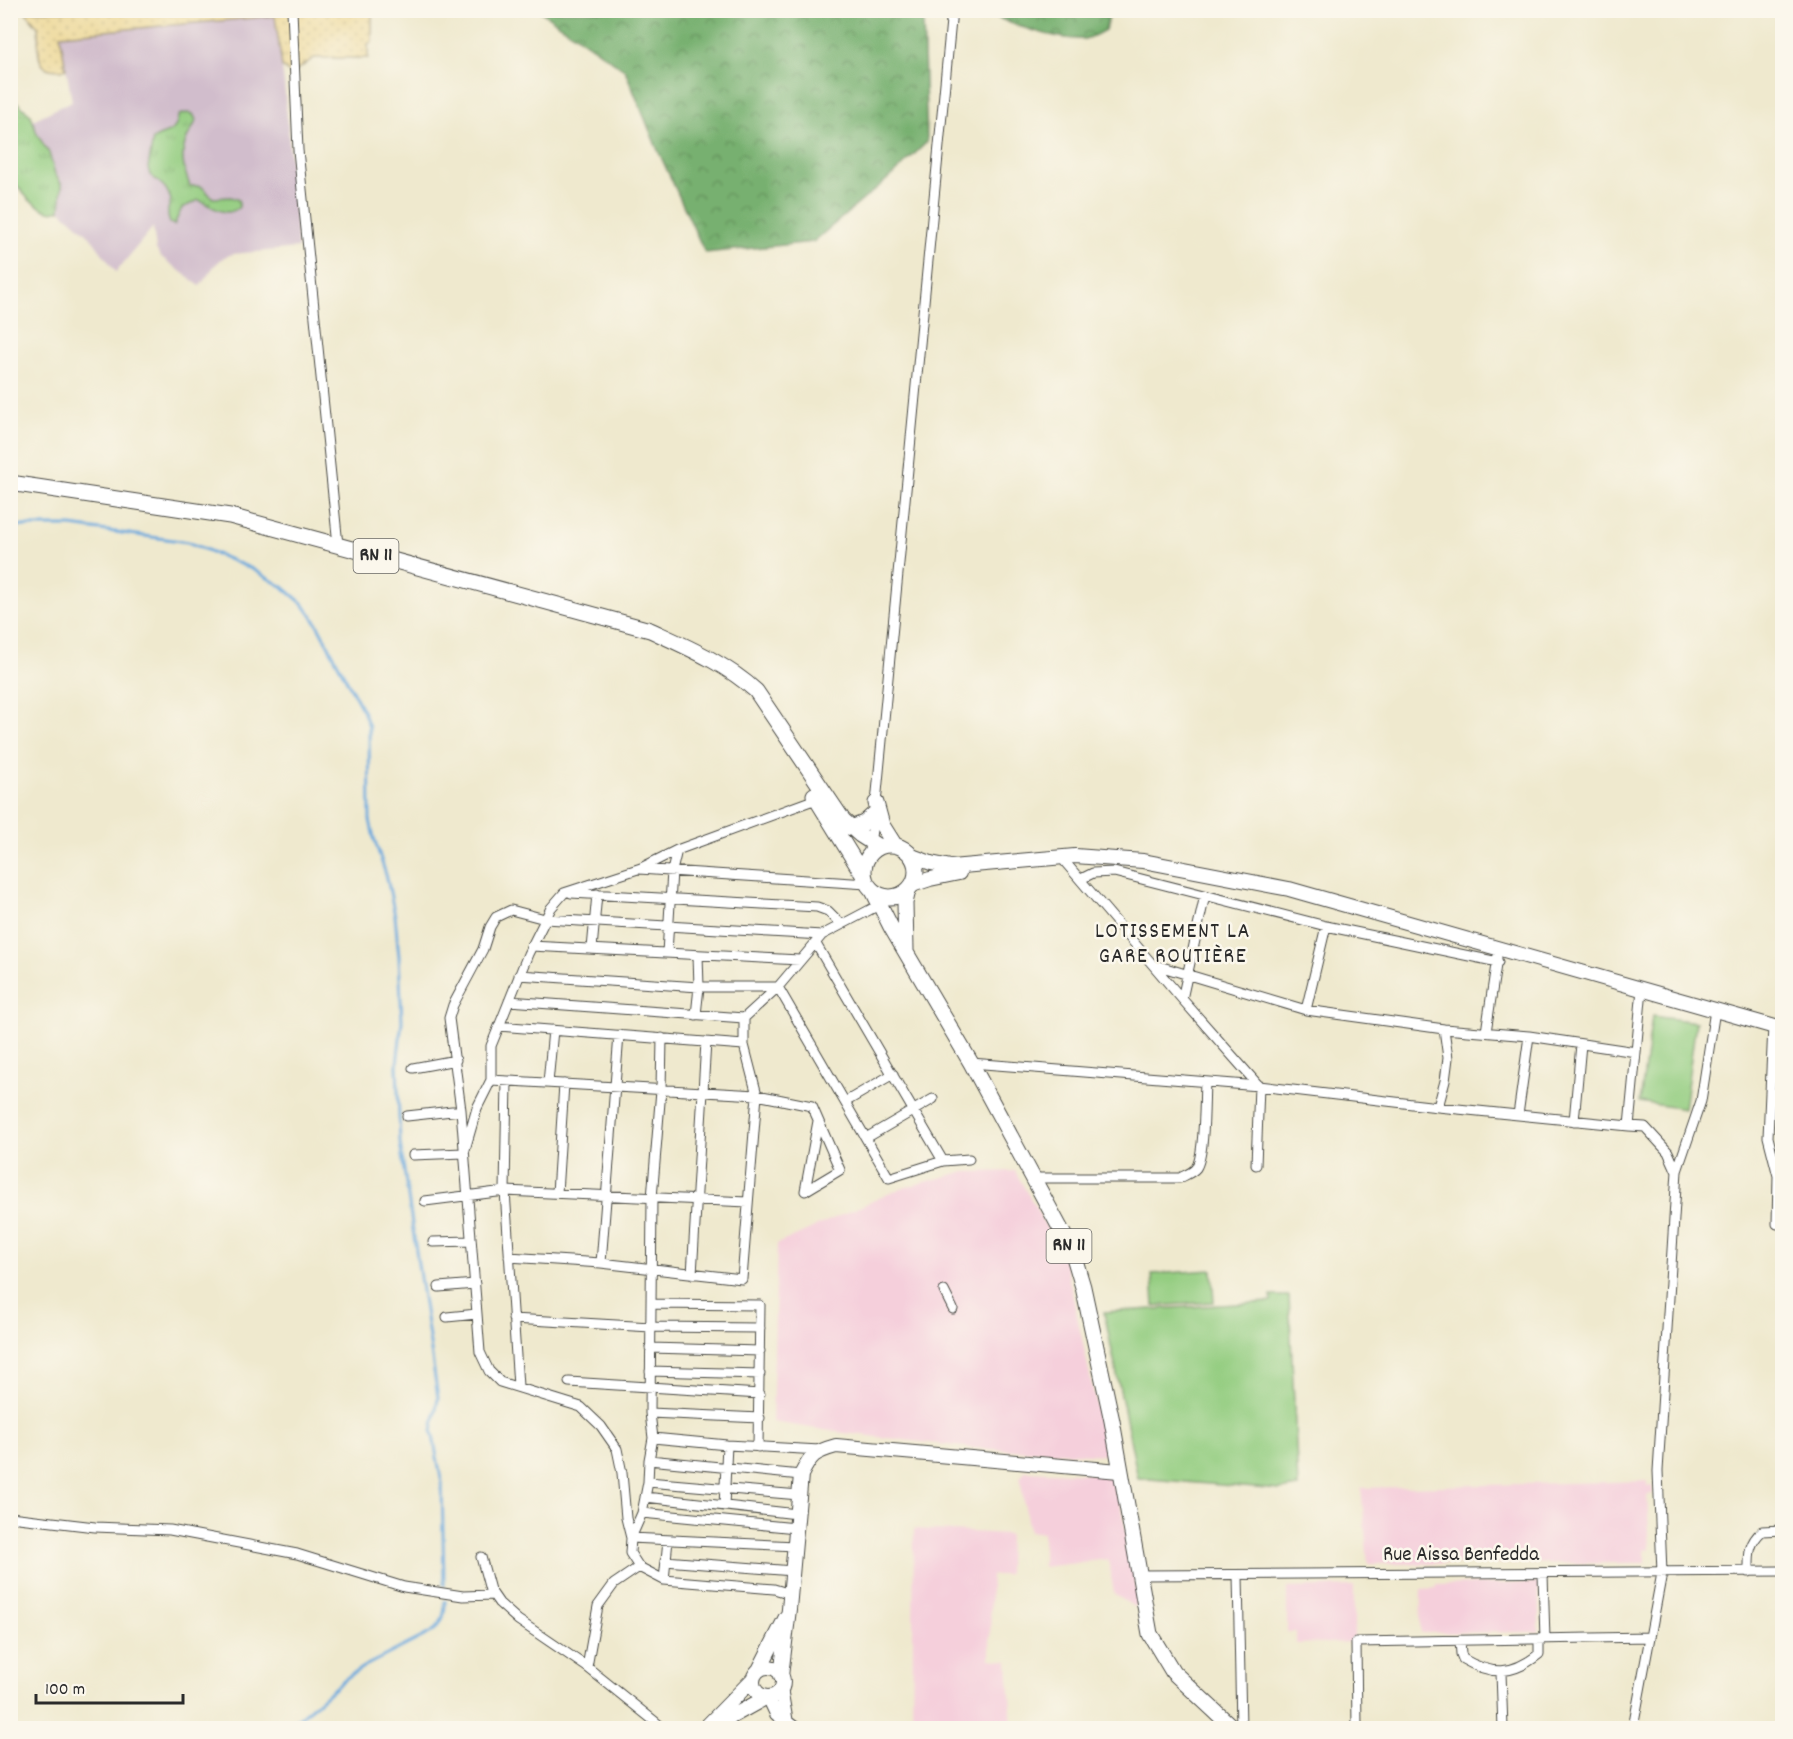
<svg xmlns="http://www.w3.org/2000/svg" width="1793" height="1739" viewBox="0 0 1793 1739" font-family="Dekko,sans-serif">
  <defs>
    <pattern id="grass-tufts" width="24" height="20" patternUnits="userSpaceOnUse" patternTransform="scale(1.5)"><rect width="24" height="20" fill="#94cd81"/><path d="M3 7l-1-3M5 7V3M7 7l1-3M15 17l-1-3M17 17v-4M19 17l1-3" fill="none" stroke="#80b070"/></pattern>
    <pattern id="forest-crowns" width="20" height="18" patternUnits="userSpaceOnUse" patternTransform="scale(1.5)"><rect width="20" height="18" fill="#77b06f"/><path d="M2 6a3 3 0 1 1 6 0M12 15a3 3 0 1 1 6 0" fill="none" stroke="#628f5b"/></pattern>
    <pattern id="sand-dots" width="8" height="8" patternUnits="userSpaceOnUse" patternTransform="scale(1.5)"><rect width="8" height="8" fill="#eeda9e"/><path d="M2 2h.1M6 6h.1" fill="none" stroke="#cb8" stroke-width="1.8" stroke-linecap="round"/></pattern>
  </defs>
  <rect width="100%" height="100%" fill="#fbf7ec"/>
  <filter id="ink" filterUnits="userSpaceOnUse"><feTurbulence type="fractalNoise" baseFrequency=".0167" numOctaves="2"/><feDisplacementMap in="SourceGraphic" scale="12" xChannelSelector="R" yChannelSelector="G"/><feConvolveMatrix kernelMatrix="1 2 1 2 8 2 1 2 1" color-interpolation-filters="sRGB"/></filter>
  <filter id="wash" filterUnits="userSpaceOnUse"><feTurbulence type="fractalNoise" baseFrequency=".008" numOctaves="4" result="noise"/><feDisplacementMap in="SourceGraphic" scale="24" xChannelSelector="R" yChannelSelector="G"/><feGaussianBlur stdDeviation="1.35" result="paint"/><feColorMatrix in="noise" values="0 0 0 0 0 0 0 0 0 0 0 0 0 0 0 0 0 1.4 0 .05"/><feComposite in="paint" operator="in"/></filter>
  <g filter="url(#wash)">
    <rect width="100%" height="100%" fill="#efe9ce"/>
    <!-- built -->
    <path fill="#f5cfdb" d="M1015,1171l50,89 42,195 -134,-7 -129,-15 -72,-11 5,-178 122,-55 63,-17z
      M1025,1471l90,4 24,125 -5,7 -20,-13 -6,-35 -65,8v-35h-14l-9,-54z
      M1647,1481v5h5l1,8 -6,1 3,55 -5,-1v14l-277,1 -7,-76z
      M914,1529l95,5 -1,41h-17l-1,84 18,2 4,67h-100z
      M1539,1583v49l-119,1 1,-44 15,-1 -1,-3z
      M1354,1586v56l-58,2v-12h-9v-44z"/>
    <!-- industrial -->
    <path fill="#d1bdcc" d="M275,16l9,67 14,165 -65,6 -9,3 -9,8 -15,21 -40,-30 -4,-7 -3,-22 -37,45 -27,-37 -29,-25 2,-19 -2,-12 -5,-5 -10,-29 -8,-11 -4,-14 39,-19 -12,-66z"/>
    <!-- grass -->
    <path fill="url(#grass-tufts)" stroke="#607c56" stroke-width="1.5" d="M10,96l21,19 6,19 12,19 6,21 7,11 -2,25 -7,2 -8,-2 -16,-10 -18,-22z
      M187,113l6,1 3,6c-2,7 -6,12 -9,18 -8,18 -3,32 3,48h11l12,12 18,-1 8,3v7c-12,12 -28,-1 -40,-7l-17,8 -8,17 -4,-2c-4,-9 -2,-15 1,-23 -5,-15 -10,-16 -21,-25l-2,-7 5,-29c7,-5 20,-6 23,-14 1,-3 1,-7 3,-10z"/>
    <!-- forest -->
    <path fill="url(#forest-crowns)" stroke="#516e4d" stroke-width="1.5" d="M540,11h378l5,9 4,122 -31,30 -83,70 -108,11 -49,-107 -31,-76z
      M986,11h125l-6,19c-7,4 -13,8 -21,9 -25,2 -78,-15 -98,-28z"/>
    <!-- sand -->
    <path fill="url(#sand-dots)" stroke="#8c8264" stroke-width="1.5" d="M25,11h347v31l-4,2v14h-54l-23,16 -9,-7 -7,-51 -215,19 6,34c-35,6 -26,-19 -28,-42z"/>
    <!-- garden -->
    <path fill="#94cd81" stroke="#607c56" stroke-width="1.5" d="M1652,1016l44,6 -12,87 -44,-7z
      M1212,1270l2,32 -60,4 -2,-32z
      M1271,1296h18l9,191 -19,3 -141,-12 -34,-166 167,-10z"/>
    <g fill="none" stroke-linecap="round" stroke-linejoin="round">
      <!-- stream -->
      <path stroke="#6ba9dd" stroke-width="3" d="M10,526h61l117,16 64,27 31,18 20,17 13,18 48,91 5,14 1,93 4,18 13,40 8,38 4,40 3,65 -5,44 3,78 38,255 -6,33 10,52 2,102
        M287,1728l58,-49 18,-12 69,-35c11,-9 13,-18 13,-31"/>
    </g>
  </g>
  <g filter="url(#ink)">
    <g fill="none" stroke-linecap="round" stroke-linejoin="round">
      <defs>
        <path id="minor" d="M292,10l6,140 40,395
          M816,799l-139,51 -36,18 -77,25 -13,15 -23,46 -24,60 -13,32v34l266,15 55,11 28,64 -35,21 13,-70
          M868,857l8,-54 76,-793
          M1065,862l117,137 77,87 -3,79
          M639,869l228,15
          M1081,879l12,-6 21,-1 212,54 172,36
          M571,893l246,14 11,4 13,13
          M816,944l127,217
          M531,946l269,14
          M592,949l5,-55
          M667,953l5,-82 5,-21
          M1152,964l154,46 138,19 85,7 107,16
          M519,975l180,12h79l111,191 54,-17 26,-2
          M1182,999l23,-104
          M509,1001l235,17
          M1306,1010l20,-84
          M696,1015l3,-28 -1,-32
          M499,1026l245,19
          M1773,1026l-5,111 10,39 -1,48
          M1486,1032l11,-74
          M662,1038l-1,52 -9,108 -2,215 3,25 -4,22 -1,22 -6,31 -11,25 -1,15 9,14 25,13 110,9 17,5
          M971,1063l288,23 179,21 191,19 13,-137
          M413,1068l43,-8
          M507,1081l-2,110 13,195
          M548,1083l5,-53
          M845,1102l48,-28
          M1438,1107l7,-26 3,-23 -4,-29
          M1518,1115l11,-79
          M407,1116l54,-6
          M1574,1121l7,-77
          M1629,1126l16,1 23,25 9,20
          M866,1138l67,-39
          M413,1155l51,-2 13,-45 14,-28
          M1032,1178h148c5,-3 12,-5 16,-10 9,-13 8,-68 9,-86
          M557,1193l7,-109
          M425,1201l80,-10 243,11
          M433,1242l38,-1
          M509,1257l92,6 141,16 15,-184 -13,-50v-27l34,-31 44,-52 57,-30
          M601,1263l18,-228
          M692,1274l14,-232
          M439,1287l36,-3
          M944,1291l9,18
          M651,1304l109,1 -2,142
          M447,1317l30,-3
          M513,1319l138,8 109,1
          M650,1348l110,3
          M650,1371l110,3
          M569,1382l191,12
          M650,1413l110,5
          M653,1438l74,7 93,5
          M649,1460l152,15
          M648,1482l151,13
          M645,1497l152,17
          M724,1506l3,-61
          M642,1513l154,15
          M10,1517l85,10 75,3 127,24 107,33 59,9 30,-1
          M795,1546l-164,-8 -5,-20 -4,-45 -5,-24 -16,-23 -20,-19 -81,-25 -11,-11 -9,-19 -19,-242 -12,-92 4,-13 30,-56 7,-22 6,-10 15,-7 34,9 277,16
          M481,1557l9,33 9,13 19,17 69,47 76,61
          M665,1561l128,10
          M1749,1572c0,-18 -1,-28 13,-41l20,-1
          M1543,1574l2,65
          M1140,1575l642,-4
          M1238,1575l3,153
          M664,1580l4,-40
          M1460,1640l1,14 2,5c29,17 50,16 76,-5v-15
          M587,1667l11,-61 16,-22 25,-17
          M1501,1673l2,55
          M1357,1728l-1,-86 294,-5
          M1633,1728l29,-155 -4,-102 19,-300 24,-70 14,-91"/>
        <path id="tertiary" d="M781,1688l6,35
          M768,1697l8,17 19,14"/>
        <path id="secondary" d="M912,856l19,7 20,4 124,-11 68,5 146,28 493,140
          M912,885l18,-6 29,-6
          M753 1682a15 15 0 1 1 30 0a15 15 0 1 1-30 0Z
          M759,1670l27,-53
          M781,1676l8,-67 12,-134c10,-20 13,-23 35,-29l283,25
          M713,1727l54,-30
          M705,1728l48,-49"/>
        <path id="primary" d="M10,483l220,33 420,114c37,17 75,33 106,61l87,129 17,15 19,12
          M814,795l51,83
          M876,803l6,22 12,19
          M851,828l13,-5 10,-9
          M864 871a26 26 0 1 1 52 0a26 26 0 1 1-52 0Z
          M873,891l18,36 80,136 101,187 11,37 29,134 38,213 23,38 60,56
          M906,950l-1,-47 3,-13"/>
      </defs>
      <!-- minor casing -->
      <use href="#minor" stroke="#484843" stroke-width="11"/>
      <!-- tertiary casing -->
      <use href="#tertiary" stroke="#484843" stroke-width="14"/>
      <!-- secondary casing -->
      <use href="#secondary" stroke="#484843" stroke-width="16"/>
      <!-- primary casing -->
      <use href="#primary" stroke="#484843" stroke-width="17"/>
      <!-- minor -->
      <use href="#minor" stroke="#fff" stroke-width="9"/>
      <!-- tertiary -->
      <use href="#tertiary" stroke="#fff" stroke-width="12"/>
      <!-- secondary -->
      <use href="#secondary" stroke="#fff" stroke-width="14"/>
      <!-- primary -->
      <use href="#primary" stroke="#fff" stroke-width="15"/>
    </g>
  </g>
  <g text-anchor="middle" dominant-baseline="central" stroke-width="5" stroke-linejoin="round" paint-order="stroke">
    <!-- shield labels -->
    <g fill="#fbf7ec" stroke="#696865" stroke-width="1.5">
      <rect x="353.5" y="539" width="45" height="34" rx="4.5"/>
      <rect x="1046.5" y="1229" width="45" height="34" rx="4.5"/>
    </g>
    <g font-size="20" font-weight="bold" fill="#2b2b2b">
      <text x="376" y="556">RN 11</text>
      <text x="1069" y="1246">RN 11</text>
    </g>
    <!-- street labels -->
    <g font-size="21" fill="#2b2b2b" stroke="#fbf7ec">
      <text x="1461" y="1556">Rue Aissa Benfedda</text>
    </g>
    <!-- neighbourhood labels -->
    <g font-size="22" letter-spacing="1.5" fill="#2b2b2b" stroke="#fbf7ec">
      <text x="1173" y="932">LOTISSEMENT LA<tspan x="1173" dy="25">GARE ROUTIÈRE</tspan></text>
    </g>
  </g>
  <!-- margin -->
  <rect width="1793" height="1739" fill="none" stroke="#fbf7ec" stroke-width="36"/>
  <!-- scale -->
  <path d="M36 1694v9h147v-9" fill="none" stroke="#2b2b2b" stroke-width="3"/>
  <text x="45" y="1694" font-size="18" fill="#2b2b2b" stroke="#fbf7ec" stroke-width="4.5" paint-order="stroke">100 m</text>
</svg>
